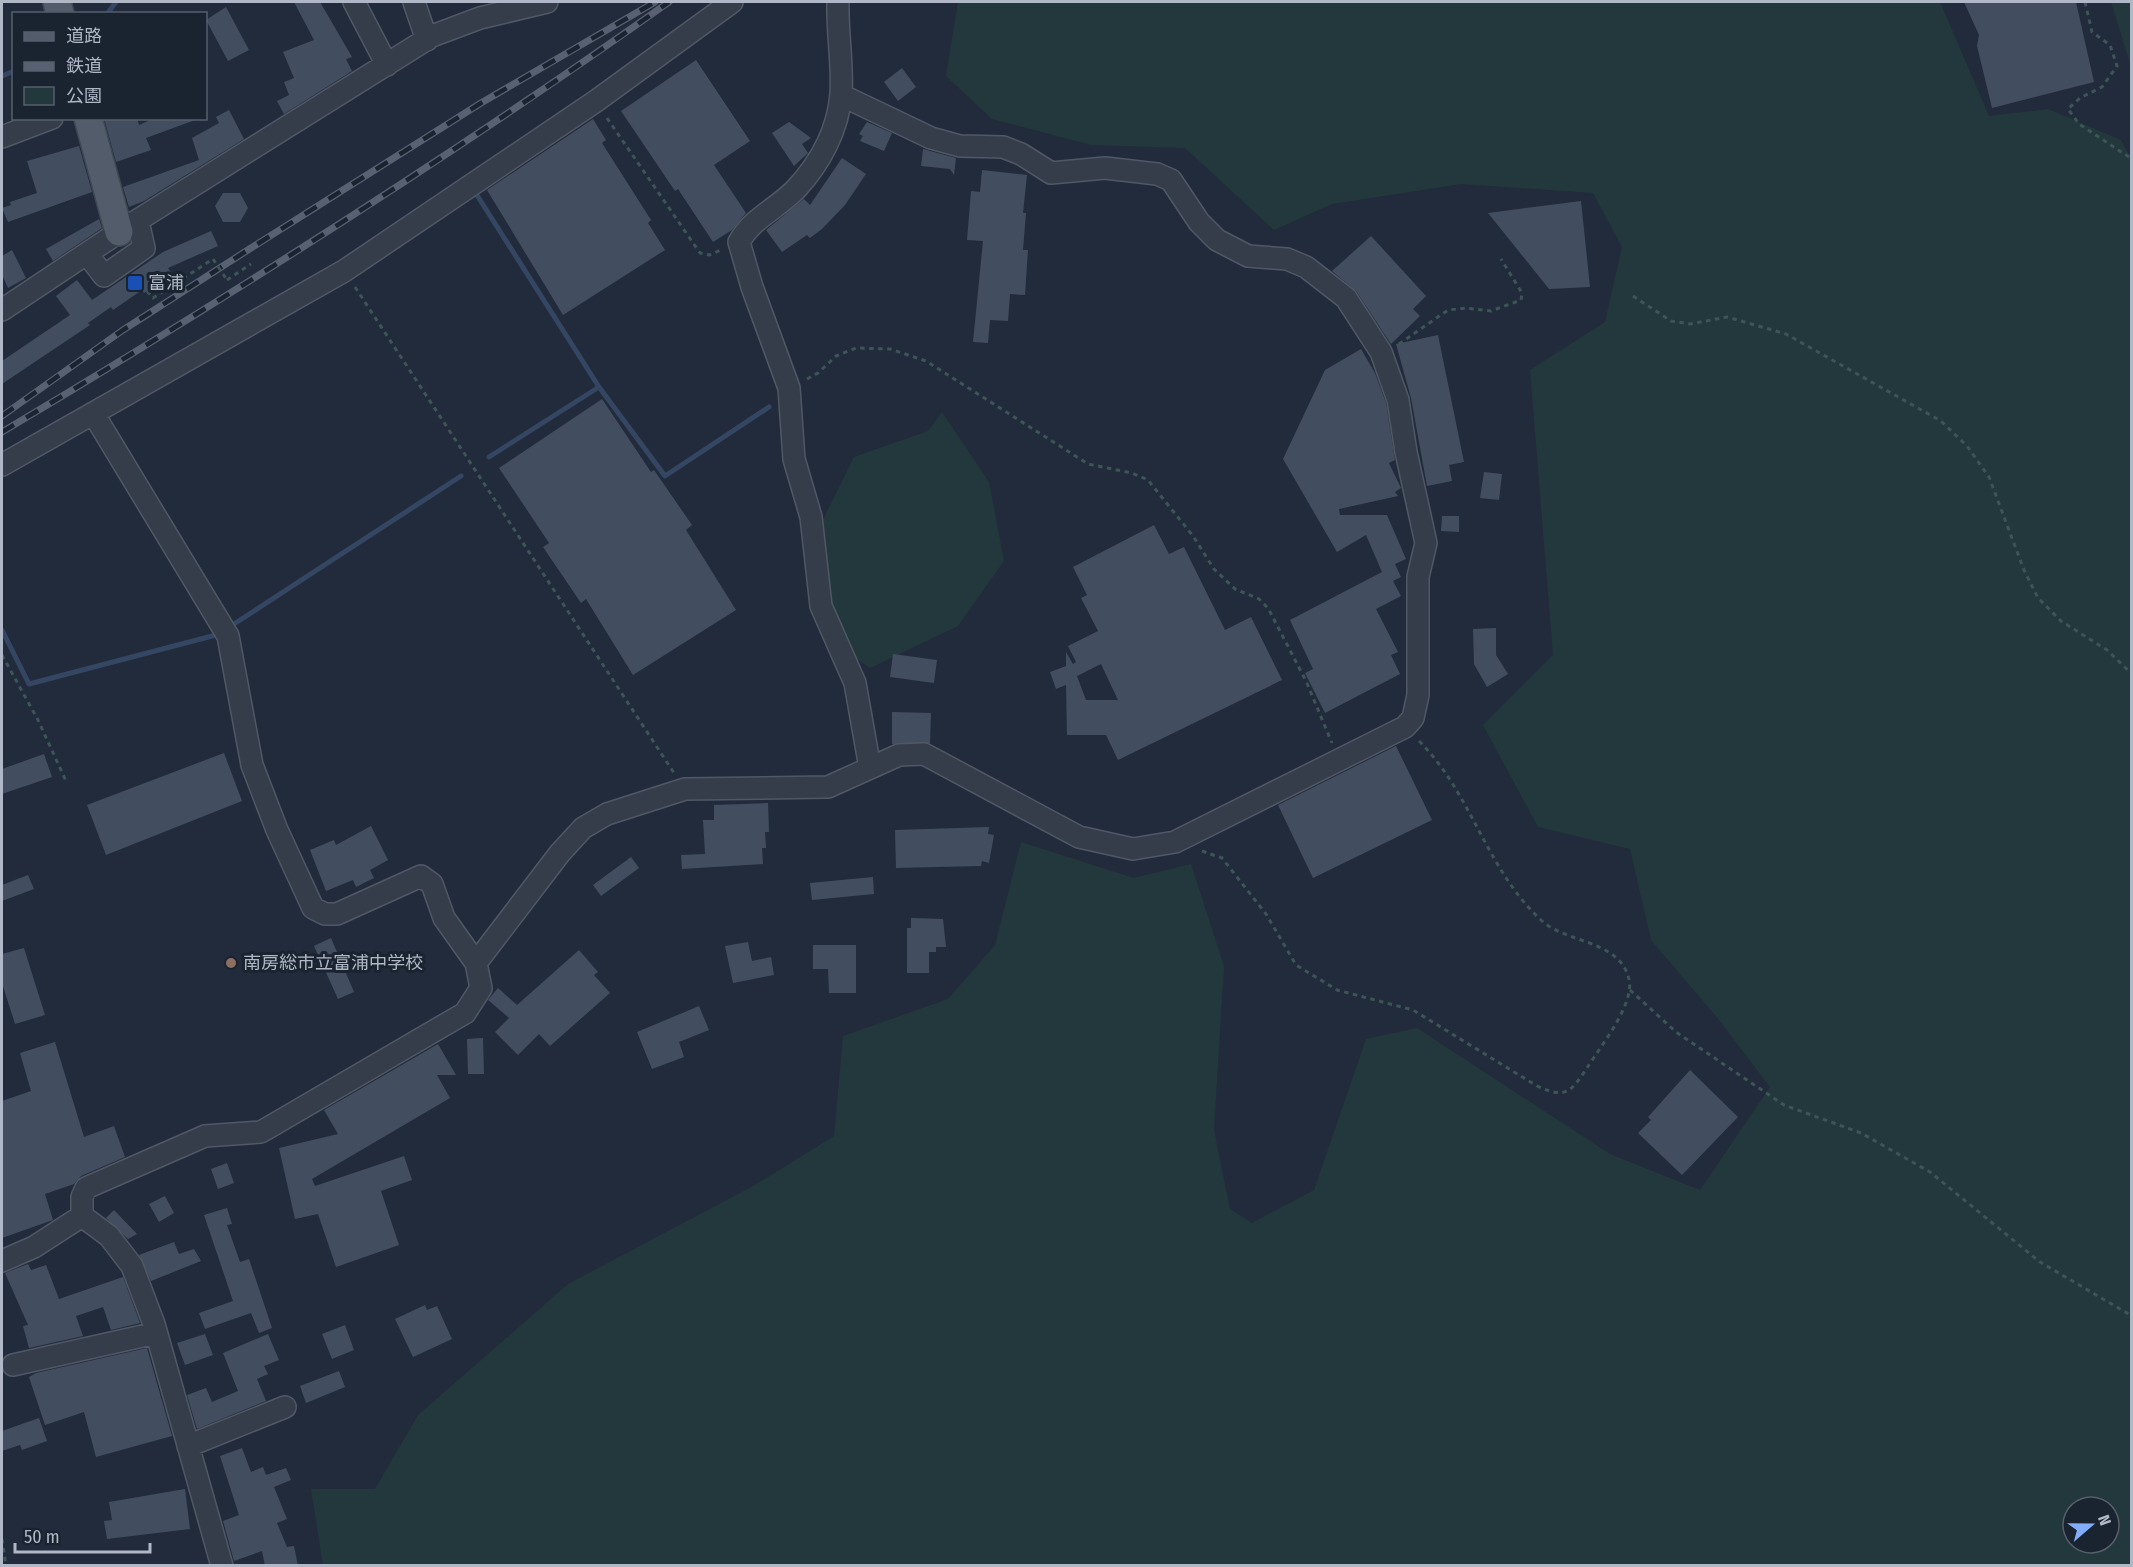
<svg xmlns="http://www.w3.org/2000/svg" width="2133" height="1567" viewBox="0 0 2133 1567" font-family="'Fira Sans Condensed','Noto Sans JP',sans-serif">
  <rect width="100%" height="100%" fill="#212b3b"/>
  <!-- green -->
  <path fill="#23383c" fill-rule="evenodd" d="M958,2h982l49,114 59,-7 73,31 11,20 -1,1405h-1808l-12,-76h64l43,-74 150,-131 187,-99 79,-49 9,-100 105,-37 47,-54 26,-103 113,36 57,-14 33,102 -10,164 16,79 22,14 62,-33 52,-151 51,-11 193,126 90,36 70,-103 -50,-66 -69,-81 -21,-91 -92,-22 -55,-102 70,-70 -23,-285 75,-48 17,-75 -29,-54 -132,-9 -129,20 -58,26 -89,-82 -94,-3 -99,-26 -46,-43zM2073,1507h36v36h-36z
    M2111,2h20v65z
    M942,412l47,70 15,79 -46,65 -88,42 -41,-29 -18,-95 43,-87 74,-26z"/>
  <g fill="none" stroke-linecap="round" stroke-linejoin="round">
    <!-- stream -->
    <path stroke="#344662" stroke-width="5" d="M107,14l9,-12
      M2,76l12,-5
      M475,192l124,195 66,89 104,-69
      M489,457l110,-70
      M234,624l227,-148
      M2,630l27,54 187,-49"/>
  </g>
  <!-- building -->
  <path fill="#424e60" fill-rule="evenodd" d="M294,2h26l32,55 -6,2 6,12 -68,43 -7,-13 12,-6 -5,-13 10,-4 -11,-26 31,-12z
    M1964,2h112l18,80 -102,26 -15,-62 2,-11z
    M226,7l23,43 -21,11 -22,-41z
    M696,60l54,81 -36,24 32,48 -14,17 -19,12 -35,-53 -3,2 -54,-80z
    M902,68l14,19 -18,14 -14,-19z
    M229,110l15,29 -100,62 -15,6 -6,-20 76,-27 -7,-22 27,-15 -3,-6z
    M104,118h33l2,7 16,-7 40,2 -49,18 5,12 -35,12z
    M593,119l13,21 -4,3 49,77 -3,3 17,27 -102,65 -76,-125z
    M789,122l22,16 -9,6 6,9 -14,13 -22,-33z
    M867,122l25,11 -8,18 -24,-10 3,-5 -4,-2z
    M79,146l13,46 -84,30 -6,-14 9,-3 -1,-3 27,-9 -10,-32z
    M923,149l33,9 -2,17 -4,-6 -29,-3z
    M842,158l24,16 -21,31 -23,24 -12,9 -3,-3 -25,17 -16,-22 38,-31 6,6z
    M982,170l45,5 -4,38h3l-3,37h5l-3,45 -15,-1 -2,27 -18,-1 -2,23 -15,-1 10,-101 -16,-1 4,-49 9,1z
    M223,193h17l8,15 -8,14h-17l-8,-16z
    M1581,201l9,86 -41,2 -61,-76z
    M99,219l3,9 -49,33 -7,-12z
    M211,231l7,15 -50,22 4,6 -28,19 -2,-3 -29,20 -2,-3 -23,16 2,2 -88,59v-23l68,-46 -14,-19 21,-16 15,20 71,-48z
    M1371,236l55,60 -13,13 7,7 -29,28 -35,-53 -24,-20z
    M12,250l14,28 -18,10 -6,-13v-19z
    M1438,335l26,127 -15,3 3,16 -25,5 -16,-88 -15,-54z
    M1361,349l14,24 11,30 9,57 -6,3 12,25 -6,4 3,4 -59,13 1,6h47l19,44 -11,5 6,13 -8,4 8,15 -25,13 22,43 -7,3 9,19 -75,39 -20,-40 8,-4 -23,-49 92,-48 -16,-37 -29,17 -54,-93 42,-89z
    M602,399l49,73 3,-2 38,55 -6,5 50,80 -103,65 -47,-76 -5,4 -38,-56 6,-4 -50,-75z
    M1484,472l18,2 -3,26 -19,-2z
    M1442,516h17v16l-18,-1z
    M1154,525l15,29 15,-7 41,83 26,-13 31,63 -164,80 -12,-25h-39l-1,-50 -10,4 -6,-17 16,-6v-14l7,12 3,-2 -8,-16 30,-15 -17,-33 6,-3 -14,-28zM1101,664l17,36h-32l-9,-24z
    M1496,628v27l12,19 -21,13 -13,-23 -1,-35z
    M893,654l44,6 -3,23 -44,-6z
    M892,712l39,1 -1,30 -38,1z
    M1396,746l36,74 -119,58 -35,-73z
    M224,753l18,48 -136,54 -19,-50z
    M44,754l8,23 -50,17v-25z
    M768,803l1,29h-4l1,16h-4l1,16 -81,5 -1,-14 24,-1 -2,-34h11v-15z
    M371,826l17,34 -18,10 4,8 -18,9 -3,-7 -27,11 -16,-41 24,-10 2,5z
    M989,827l-1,7 6,1 -5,28 -7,-2 -1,5 -85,2 -1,-38z
    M631,857l8,11 -38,28 -8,-11z
    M28,875l6,14 -32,12v-16z
    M873,877l1,17 -62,6 -2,-17z
    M911,918l32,1 3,28h-10v5h-7v21h-22v-45h4z
    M331,938l23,54 -16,7 -24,-53z
    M748,942l4,19 19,-4 3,18 -41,8 -8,-37z
    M813,945h43v48h-27l-1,-24h-15z
    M24,948l21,67 -30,9 -13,-41v-29z
    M579,950l19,22 -4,3 16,18 -60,53 -11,-12 -21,21 -23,-23 14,-14 -21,-18 10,-12 19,17z
    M699,1006l10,24 -30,12 5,15 -32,12 -15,-37z
    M483,1038l1,36h-16l-1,-35z
    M55,1042l29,95 30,-11 11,31 -44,19 -7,8 -29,10 8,26 -51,18v-137l29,-10 -11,-38z
    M438,1044l18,31h-19l13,23 -138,81 3,7 89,-30 8,24 -31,11 18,54 -63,22 -18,-53 -23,5 -16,-71 59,-14 -14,-24z
    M1690,1070l48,47 -56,58 -44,-42 13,-13 -3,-3z
    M227,1163l7,20 -16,6 -7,-20z
    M165,1196l9,17 -15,9 -10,-18z
    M227,1208l5,16 -5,1 13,37 9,-3 23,69 -13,5 -8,-20 -46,16 -6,-16 34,-12 -29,-86z
    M114,1210l23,24 -9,5 -22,-21z
    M174,1242l5,12 15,-5 7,12 -50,20 -12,-26z
    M28,1264l3,6 15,-5 13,34 64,-22 17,46 -29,7 -8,-23 -27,9 7,20 -54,12 -6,-22 5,-1 -23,-52z
    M425,1305l2,5 10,-4 15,33 -39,18 -18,-38z
    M345,1325l9,25 -22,9 -10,-25z
    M205,1334l8,21 -28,10 -8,-22z
    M268,1334l11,26 -15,6 4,8 -11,5 9,22 -69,28 -10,-34 19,-7 6,14 26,-11 -15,-38z
    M147,1348l25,88 -76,21 -12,-45 -39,13 -16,-48 7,-4z
    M339,1371l6,16 -39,16 -6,-17z
    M39,1418l8,23 -25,9 -2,-5 -18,6v-20z
    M242,1448l9,24 12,-5 3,8 20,-7 5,12 -17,7 13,32 -10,4 10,24 7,-1 4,20h-33l-3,-15 -28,10 -11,-40 16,-6 -19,-59z
    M185,1489l5,40 -83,10 -3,-18 8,-1 -3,-18z"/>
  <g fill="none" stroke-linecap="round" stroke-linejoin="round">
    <defs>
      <path id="minor" d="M354,2l33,63
        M414,2l13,38
        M838,2c-1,30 5,62 3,92 -3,36 -21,69 -45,95 -18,19 -45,30 -57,53l13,45 37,101 5,71 17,58 10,89 34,77 15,85
        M2,137l50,-19
        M87,254l17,22 40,-28 -6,-27
        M2,310l117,-78 313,-196 48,-18 67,-16
        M2,465l342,-194 252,-170 136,-99
        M476,963l84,-110 23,-25 24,-14 78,-25 143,-2 71,-32 25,-1 155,83 54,12 42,-7 230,-115 8,-9 5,-23v-118l8,-34 -20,-91 -8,-52 -17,-48 -35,-54 -40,-31 -19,-8 -39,-3 -31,-16 -18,-18 -28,-42 -14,-6 -52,-6 -54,5 -30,-19 -18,-7 -43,-1 -29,-8 -90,-43
        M82,1216l27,20 23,30 22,58 68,242
        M2,1261l32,-14 48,-31v-19l4,-9 119,-52 56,-4 204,-119 16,-25 -5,-25 -32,-45 -12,-34 -11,-8 -84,38h-12l-12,-6 -36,-78 -25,-65 -24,-129 -135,-223
        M13,1365l143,-32
        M188,1446l97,-39"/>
      <path id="major" d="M57,2l3,12
        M88,118l31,114"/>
    </defs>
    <!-- minor casing -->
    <use href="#minor" stroke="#505866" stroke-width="24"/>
    <!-- major casing -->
    <use href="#major" stroke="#3e4754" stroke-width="30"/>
    <!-- path -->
    <path stroke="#3e5456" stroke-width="3" stroke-dasharray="4.5 4.5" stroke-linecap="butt" d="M2085,2l7,30 18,13 7,21 -15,21 -22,11 -12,11 11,15 53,35
      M607,118l93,135 9,2 14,-6
      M227,280l24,-16
      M355,287l319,486
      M147,291l6,7 60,-39
      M1633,296l38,25 19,3 37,-7 59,17 155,87 26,25 22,31 35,93 14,28 23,23 46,29 25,24
      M1399,344l49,-34 18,-2 25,3 30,-11 1,-7 -21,-34
      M807,379l11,-6 18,-17 20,-8 34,1 36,12 162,103 44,9 16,7 45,56 21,33 21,20 24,10 9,9 38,73 26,62
      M2,655l36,65 28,61
      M1202,851l20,7 44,56 30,51 41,25 76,20 124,76c29,13 33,7 50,-18 13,-21 48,-64 42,-89 -10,-40 -63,-35 -88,-59 -56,-52 -69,-127 -123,-180
      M1630,990l46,42 108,73 77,28 69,39 110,90 92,54
      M2,1539l4,27"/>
    <!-- minor -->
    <use href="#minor" stroke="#353d4b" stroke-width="21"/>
    <!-- major -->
    <use href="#major" stroke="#535c6b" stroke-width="27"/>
    <defs>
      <path id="rail" d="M2,416l121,-86 128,-82 230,-145 174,-101
        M2,432c227,-135 451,-277 667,-430"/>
    </defs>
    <!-- rail casing -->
    <use href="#rail" stroke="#576172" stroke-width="7"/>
    <!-- rail -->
    <use href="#rail" stroke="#1a2330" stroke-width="4.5" stroke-dasharray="14" stroke-linecap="butt"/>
    <!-- path-bridge -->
    <path stroke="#3e5456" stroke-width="3" stroke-dasharray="4.5 4.5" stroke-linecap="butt" d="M213,259l14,21"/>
  </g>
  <!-- markers -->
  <rect fill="#1a4fb4" stroke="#1a2330" stroke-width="2" x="127" y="275" width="16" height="16" rx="3"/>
  <circle fill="#8d6e63" stroke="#1a2330" stroke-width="2" cx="231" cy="963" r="6"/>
  <g text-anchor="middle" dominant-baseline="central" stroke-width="6" stroke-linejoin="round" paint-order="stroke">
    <!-- poi labels -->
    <g font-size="18" fill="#b0b8c7" stroke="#1a2330" text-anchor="start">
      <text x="148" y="283">富浦</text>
      <text x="243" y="963">南房総市立富浦中学校</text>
    </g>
  </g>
  <!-- border -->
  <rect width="2133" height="1567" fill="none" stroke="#b0b8c7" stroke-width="6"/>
  <!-- legend -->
  <rect x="12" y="12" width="195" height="108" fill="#1a2330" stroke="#565f6c" stroke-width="1.5"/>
  <rect x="24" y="32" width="30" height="9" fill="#535c6b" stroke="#565f6c" stroke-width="1.5"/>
  <text x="66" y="42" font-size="18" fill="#b0b8c7">道路</text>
  <rect x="24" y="62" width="30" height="9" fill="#576172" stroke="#565f6c" stroke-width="1.5"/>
  <text x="66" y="72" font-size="18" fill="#b0b8c7">鉄道</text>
  <rect x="24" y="87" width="30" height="18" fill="#23383c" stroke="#565f6c" stroke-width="1.5"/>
  <text x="66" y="102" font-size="18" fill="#b0b8c7">公園</text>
  <!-- north arrow -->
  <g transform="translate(2091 1525) rotate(70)"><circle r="28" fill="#1a2330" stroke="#565f6c" stroke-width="1.5"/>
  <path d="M0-4.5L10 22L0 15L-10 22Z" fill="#81adfb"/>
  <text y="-9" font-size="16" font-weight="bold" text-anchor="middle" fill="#b0b8c7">N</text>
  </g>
  <!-- scale -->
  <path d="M15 1543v9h135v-9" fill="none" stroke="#b0b8c7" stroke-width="3"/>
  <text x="24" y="1543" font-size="18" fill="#b0b8c7" stroke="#1a2330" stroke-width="4.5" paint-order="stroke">50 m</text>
</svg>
